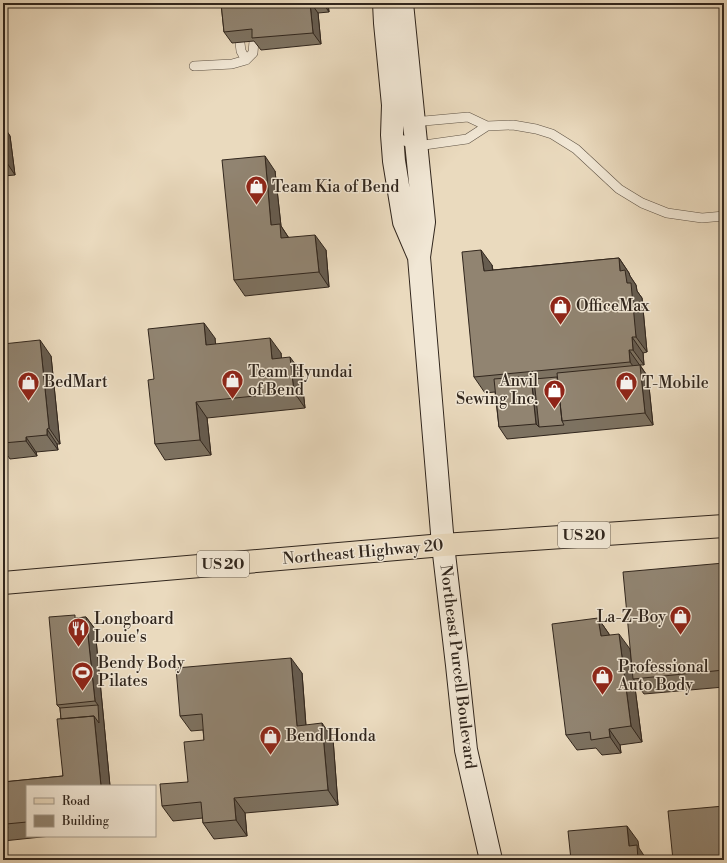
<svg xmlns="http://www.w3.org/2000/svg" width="727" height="863" viewBox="0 0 727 863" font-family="'Libre Bodoni',serif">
  <rect width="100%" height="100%" fill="#eadabe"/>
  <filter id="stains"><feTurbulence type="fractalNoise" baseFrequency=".005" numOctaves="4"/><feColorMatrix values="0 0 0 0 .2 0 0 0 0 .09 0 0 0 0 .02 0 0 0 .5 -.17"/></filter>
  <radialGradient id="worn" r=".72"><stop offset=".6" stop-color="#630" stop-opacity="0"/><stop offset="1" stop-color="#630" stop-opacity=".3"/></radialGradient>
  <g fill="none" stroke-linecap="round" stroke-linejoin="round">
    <defs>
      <path id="lane" d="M240,43l1,8 5,9
        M194,66l38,-2 14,-4 7,-7 1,-12
        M413,122l55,-5 19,9 26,-1 23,4 16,5 24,15 43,40 23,14 25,10 35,5 22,-2
        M393,136l24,10 50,-7 20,-13"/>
      <path id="secondary" d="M384,3l1,20 8,82 -1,30 2,26 10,61 15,35
        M402,3l22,219 -5,35 24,288 14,120 9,85 25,110"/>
      <path id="primary" d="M3,583l440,-38 281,-19"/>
    </defs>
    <!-- lane casing -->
    <use href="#lane" stroke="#5f5345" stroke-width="10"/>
    <!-- secondary casing -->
    <use href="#secondary" stroke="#31261d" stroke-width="24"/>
    <!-- primary casing -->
    <use href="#primary" stroke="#31261d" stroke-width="24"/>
    <!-- lane -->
    <use href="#lane" stroke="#f1e7d5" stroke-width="9"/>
    <!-- secondary -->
    <use href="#secondary" stroke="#f1e7d5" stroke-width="22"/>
    <!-- primary -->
    <use href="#primary" stroke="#eadabe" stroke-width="22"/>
  </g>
  <!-- wall -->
  <path fill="#7d7261" stroke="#31261d" d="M221,3h107l1,9 -11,1 3,31 -60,6 -7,-9 -22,2 -8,-11z
    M3,111l1,2 2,12 -3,1 7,10 5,39 -12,1z
    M275,171l6,55 8,12 37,12 3,37 -84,9 -11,-16z
    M619,258l10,15 1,3 6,9 1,6 5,7 5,54 -4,1 1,12h-4l8,12 5,48 -146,14 -8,-12 -4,-35 -10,1 -11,-16 18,-112 1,5z
    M215,338v6l66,9v5l20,14 4,36 -98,10 4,37 -46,5 -10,-16 -1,-65z
    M3,344l48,12 9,88h-3l1,6 -22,2 1,4 -27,3 -2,-3 -5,1z
    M724,563v124l-80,7 -10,-14 8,62 -22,3 1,8 -19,2 -6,-7 -19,2 -11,-15 32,-117 11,16v1l21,14 2,17z
    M86,617l9,12 15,157h-83v50h24l-48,5v-59l60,-6 -2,-57 -1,-11 -3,-3 20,-87z
    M302,673l4,52 27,14 5,66 -93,8 2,23 -33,3 -11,-16v-5l-30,3 -11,-15 26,-24 16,-42 -1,-10 -12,1 -11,-15z"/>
  <!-- shaded-wall -->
  <path fill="#665c4f" stroke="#31261d" d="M310,3h1l7,10 3,31 -8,-11z
    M323,3h5l1,9z
    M3,111l1,2 2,12 -3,-4z
    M3,125l7,11 5,39 -8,-12 -4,-31z
    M265,156l10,15 6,55 9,14 2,14 -21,-29z
    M315,235l11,15 3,37 -10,-15z
    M481,250l11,15 2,21 -10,-15z
    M619,258l10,15 1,3 6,9 1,6 5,7 5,54 -11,-15 -9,-54 -7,-12z
    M204,323l11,15 2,22 -11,-15z
    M632,337l11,16 1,12 -11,-15z
    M270,338l11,15 2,21 -11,-15z
    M40,340l11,16 9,88 -11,-16z
    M629,350l19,27 5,48 -8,-12 -4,-36 -11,-15z
    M290,357l11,15 4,36 -11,-16z
    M531,376l9,11 -1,40 -3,-3z
    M196,402l11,16 4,37 -11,-15z
    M47,429l10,15 1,6 -11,-15z
    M26,437l10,15 1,4 -11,-15z
    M86,617l9,12 15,157h-9l-7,-70 4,-11 -3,-4z
    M598,618l11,16 2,17 -10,-15z
    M619,634l11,15 12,93 -11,-16z
    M291,658l11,15 5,68 -10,-15z
    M3,664l2,19 -2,-2z
    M322,723l11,16 5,66 -10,-15z
    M609,729l11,16 1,8 -11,-16z
    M234,798l11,15 2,23 -11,-16z
    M627,826l11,15 1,7 8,12h-9l-9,-14z"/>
  <!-- building -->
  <path fill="#918471" stroke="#31261d" d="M221,3h89l3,30 -61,5v-9l-28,3z
    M3,131l4,32h-4z
    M265,156l6,69 9,-1 1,14 34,-3 4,37 -85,8 -12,-120z
    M481,250l3,21 135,-13 1,13 5,-1 2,13h4l5,54h-4l1,13h-4l1,12 -156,15 -12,-125z
    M204,323l2,22 64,-7 2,21 18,-2 4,35 -98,10 4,38 -45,4 -7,-64 6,-1 -6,-50z
    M40,340l9,88 -2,1v6l-21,2v4l-23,2v-99z
    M640,365l5,48 -83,8 -5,-48z
    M531,376l5,48 -37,3 -5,-48z
    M557,377l5,44 2,4 -25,2 -5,-48z
    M724,563v107l-91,9 -10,-107z
    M75,615v3l11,-1 9,84 -38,4 -8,-88z
    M598,618l3,18 18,-2 12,92 -22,3 1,8 -19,3 -1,-8 -24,3 -14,-111z
    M291,658l6,68 25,-3 6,67 -94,8 2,22 -33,3 -2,-21 -39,4 -2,-22 28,-2 -4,-40 20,-2 -2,-26 -22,2 -4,-48z
    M98,705l1,18 -5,-7 -33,3 -1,-11z
    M94,716l7,70h-74v36l-21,2 -3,-26v-16l60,-6 -6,-57z
    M3,798l3,26 2,4h-5z
    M724,806v54h-51l-5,-49z
    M627,826l2,20 8,-1 1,15h-67l-3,-29z"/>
  <!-- icons -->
  <defs>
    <symbol id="shop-pin" viewBox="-11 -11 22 30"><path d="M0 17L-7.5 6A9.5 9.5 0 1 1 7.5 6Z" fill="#8f2418" stroke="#f1e7d5"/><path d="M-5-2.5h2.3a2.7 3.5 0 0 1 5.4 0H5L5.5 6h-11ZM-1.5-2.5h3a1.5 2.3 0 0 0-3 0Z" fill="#fff"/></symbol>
    <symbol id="restaurant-pin" viewBox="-11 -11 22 30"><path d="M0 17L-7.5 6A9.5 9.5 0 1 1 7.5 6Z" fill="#8f2418" stroke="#f1e7d5"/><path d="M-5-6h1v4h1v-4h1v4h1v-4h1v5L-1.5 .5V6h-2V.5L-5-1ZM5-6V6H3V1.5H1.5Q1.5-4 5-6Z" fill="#fff"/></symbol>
    <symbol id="stadium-pin" viewBox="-11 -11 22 30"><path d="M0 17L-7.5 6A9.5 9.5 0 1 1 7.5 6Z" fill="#8f2418" stroke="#f1e7d5"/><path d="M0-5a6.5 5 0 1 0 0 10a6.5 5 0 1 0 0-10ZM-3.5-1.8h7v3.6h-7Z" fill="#fff"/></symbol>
  </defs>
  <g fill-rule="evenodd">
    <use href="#shop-pin" x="244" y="174" width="25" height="34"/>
    <use href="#shop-pin" x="548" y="294" width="25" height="34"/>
    <use href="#shop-pin" x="220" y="368" width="25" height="34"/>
    <use href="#shop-pin" x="16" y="370" width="25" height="34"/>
    <use href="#shop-pin" x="614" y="370" width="25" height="34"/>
    <use href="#shop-pin" x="542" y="378" width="25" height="34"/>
    <use href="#shop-pin" x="668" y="604" width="25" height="34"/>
    <use href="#restaurant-pin" x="66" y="616" width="25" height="34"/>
    <use href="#stadium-pin" x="70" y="660" width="25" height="34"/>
    <use href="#shop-pin" x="590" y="664" width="25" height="34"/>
    <use href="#shop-pin" x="258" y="724" width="25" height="34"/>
  </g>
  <g text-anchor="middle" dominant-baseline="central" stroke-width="3" stroke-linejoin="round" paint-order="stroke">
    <!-- shield labels -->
    <g fill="#f1e7d5" stroke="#6b6054" stroke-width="1">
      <rect x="558" y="522" width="52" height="26" rx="3"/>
      <rect x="197" y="551" width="52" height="26" rx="3"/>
    </g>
    <g font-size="15" font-weight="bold" fill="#31261d">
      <text x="584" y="535">US 20</text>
      <text x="223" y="564">US 20</text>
    </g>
    <!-- poi labels -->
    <g font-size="16" fill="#31261d" stroke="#f1e7d5" text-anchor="start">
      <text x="272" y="187">Team Kia of Bend</text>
      <text x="576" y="306">OfficeMax</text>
      <text x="248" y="372">Team Hyundai<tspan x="248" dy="18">of Bend</tspan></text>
      <text x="538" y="381" text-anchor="end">Anvil<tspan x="538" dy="18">Sewing Inc.</tspan></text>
      <text x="44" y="382">BedMart</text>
      <text x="642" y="383">T-Mobile</text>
      <text x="666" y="617" text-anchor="end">La-Z-Boy</text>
      <text x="94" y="619">Longboard<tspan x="94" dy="18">Louie's</tspan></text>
      <text x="98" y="663">Bendy Body<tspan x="98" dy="18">Pilates</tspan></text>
      <text x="618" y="667">Professional<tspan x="618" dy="18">Auto Body</tspan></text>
      <text x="286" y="736">Bend Honda</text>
    </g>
    <!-- street labels -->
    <g font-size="16" fill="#31261d" stroke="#f1e7d5">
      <text transform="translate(363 552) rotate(-5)">Northeast Highway 20</text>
      <text transform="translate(458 667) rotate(83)">Northeast Purcell Boulevard</text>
    </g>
  </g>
  <!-- margin -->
  <rect width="727" height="863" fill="none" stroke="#eadabe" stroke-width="16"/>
  <rect x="4" y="4" width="719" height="855" fill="none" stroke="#31261d" stroke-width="2"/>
  <rect x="8" y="8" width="711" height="847" fill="none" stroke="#31261d"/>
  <!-- legend -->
  <rect x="26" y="785" width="130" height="52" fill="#f1e7d5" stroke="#a49a8b"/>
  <rect x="34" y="798" width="20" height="6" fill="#eadabe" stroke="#a49a8b"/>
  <text x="62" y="805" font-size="12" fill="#31261d">Road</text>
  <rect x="34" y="815" width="20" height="12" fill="#918471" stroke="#a49a8b"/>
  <text x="62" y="825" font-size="12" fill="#31261d">Building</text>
  <rect width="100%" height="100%" filter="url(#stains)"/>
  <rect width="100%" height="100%" fill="url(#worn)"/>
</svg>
